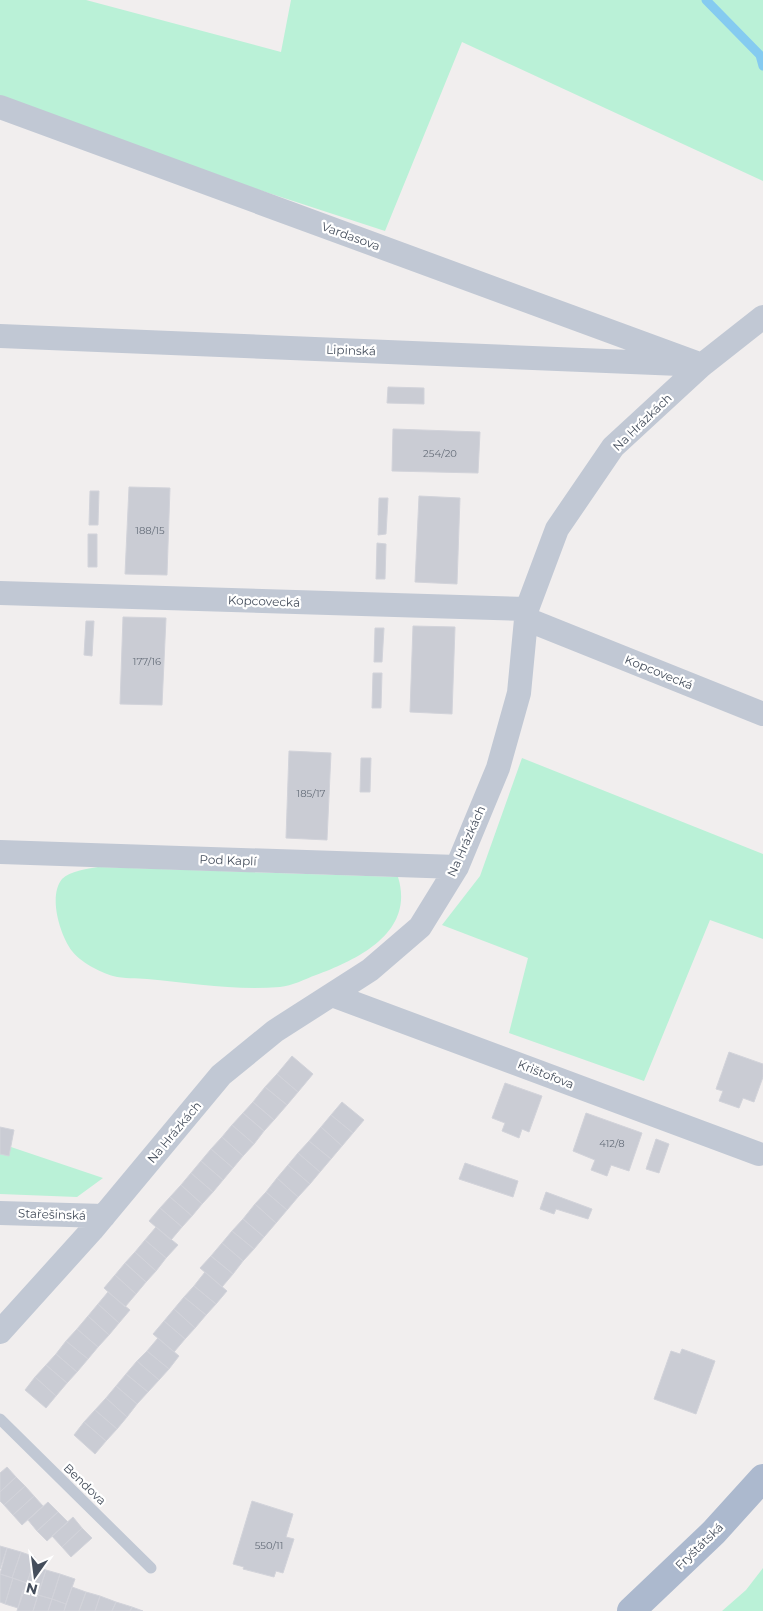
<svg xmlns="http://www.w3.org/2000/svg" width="763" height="1611" viewBox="0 0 763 1611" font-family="Montserrat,sans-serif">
  <rect width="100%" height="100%" fill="#f1eeee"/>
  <!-- green -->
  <path fill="#baf1d7" d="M0,0h86l195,52 10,-52h472v181l-301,-139 -77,189 -385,-126z
    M522,758l241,96v85l-53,-19 -66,161 -135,-48 19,-75 -86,-33 38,-49z
    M98,867l300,10c17,55 -39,82 -82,98 -11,4 -24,11 -36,12 -44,4 -89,-4 -133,-8 -10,-1 -23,0 -34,-3 -13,-4 -33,-14 -41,-25 -12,-16 -24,-55 -10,-72 8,-8 25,-10 36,-12z
    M11,1147l92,31 -26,19 -77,-3v-42l9,2z
    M763,1568v43h-41l24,-21z"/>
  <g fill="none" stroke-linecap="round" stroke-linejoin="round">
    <!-- stream -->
    <path stroke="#85cbf0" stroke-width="9" d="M706,0l54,55 3,11"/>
  </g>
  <!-- building -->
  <path fill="#caccd4" stroke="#d2d3da" d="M388,387l36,1v16l-37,-1z
    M393,429l87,3 -2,41 -86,-2z
    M129,487l41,1 -3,87 -42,-1z
    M90,491h9l-1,34h-9z
    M419,496l41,2 -3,86 -42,-2z
    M379,498h9l-2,36 -8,1z
    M88,534h9v33h-9z
    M377,543l9,1 -1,35h-9z
    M123,617l43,1 -4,87 -42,-1z
    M86,621h8l-2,35 -8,-1z
    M413,626l42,1 -3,87 -42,-2z
    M375,628h9l-2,34h-8z
    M373,673h9l-1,35h-9z
    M289,751l42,2 -4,87 -41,-2z
    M361,758h10l-1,34h-10z
    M729,1052l34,12v13l-9,25 -11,-4 -4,10 -20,-7 4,-10 -7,-2z
    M292,1056l21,18 -15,18 -21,-18z
    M277,1074l21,18 -11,13 -22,-18z
    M505,1083l37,13 -13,36 -7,-3 -3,9 -17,-7 3,-8 -13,-5z
    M265,1087l22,18 -13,15 -21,-18z
    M253,1102l21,18 -10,11 -21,-18z
    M342,1102l22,18 -11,13 -22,-18z
    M243,1113l21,18 -10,13 -22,-19z
    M586,1113l56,20 -13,38 -18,-6 -4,11 -16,-6 4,-10 -22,-9z
    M331,1115l22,18 -11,13 -21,-19z
    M232,1125l22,19 -11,12 -21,-19z
    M0,1127l14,3 -5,26 -9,-2z
    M321,1127l21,19 -11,13 -22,-18z
    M222,1137l21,19 -10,12 -22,-19z
    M656,1139l13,5 -10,29 -13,-4z
    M309,1141l22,18 -11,13 -22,-19z
    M211,1149l22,19 -10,12 -22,-19z
    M298,1153l22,19 -10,12 -22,-19z
    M201,1161l22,19 -10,12 -22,-19z
    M465,1163l53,18 -5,16 -54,-18z
    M288,1165l22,19 -12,13 -21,-19z
    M191,1173l22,19 -11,12 -21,-19z
    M277,1178l21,19 -11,13 -21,-18z
    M181,1185l21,19 -10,12 -22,-19z
    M266,1192l21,18 -11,13 -21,-19z
    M546,1192l46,17 -4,10 -32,-10 -2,5 -14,-5z
    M170,1197l22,19 -10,11 -22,-19z
    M255,1204l21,19 -12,14 -21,-18z
    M160,1208l22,19 -11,13 -22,-19z
    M243,1219l21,18 -10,12 -22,-18z
    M156,1227l22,18 -12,13 -21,-18z
    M232,1231l22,18 -11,12 -21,-18z
    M145,1240l21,18 -10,13 -21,-19z
    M222,1243l21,18 -10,13 -22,-18z
    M135,1252l21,19 -10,11 -21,-19z
    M211,1256l22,18 -11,13 -22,-19z
    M125,1263l21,19 -10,12 -21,-19z
    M205,1272l22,19 -11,13 -22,-18z
    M115,1275l21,19 -11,13 -21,-19z
    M194,1286l22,18 -10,11 -22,-18z
    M108,1292l22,18 -11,13 -21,-19z
    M184,1297l22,18 -11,13 -21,-19z
    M98,1304l21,19 -10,12 -21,-19z
    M174,1309l21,19 -10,11 -21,-18z
    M88,1316l21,19 -11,12 -21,-18z
    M164,1321l21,18 -11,13 -21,-18z
    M77,1329l21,18 -10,12 -22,-18z
    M158,1338l21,18 -10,13 -22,-18z
    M66,1341l22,18 -11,13 -21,-18z
    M682,1349l33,12 -19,53 -42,-15 17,-48 9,3z
    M147,1351l22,18 -10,11 -22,-19z
    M56,1354l21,18 -10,11 -21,-18z
    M137,1361l22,19 -11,12 -22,-18z
    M46,1365l21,18 -11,13 -21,-19z
    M126,1374l22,18 -11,12 -21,-18z
    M35,1377l21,19 -10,12 -21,-18z
    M116,1386l21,18 -10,13 -21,-19z
    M106,1398l21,19 -10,12 -22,-19z
    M95,1410l22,19 -11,12 -22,-19z
    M84,1422l22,19 -11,13 -21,-19z
    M7,1467l9,10 -16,15v-19z
    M16,1477l9,9 -21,19 -4,-4v-9z
    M25,1486l9,10 -21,19 -9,-10z
    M34,1496l9,10 -21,19 -9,-10z
    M252,1501l41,13 -7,23 8,2 -11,34 -7,-2 -2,6 -31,-8 1,-2 -11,-3z
    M48,1502l10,10 -21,19 -9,-11z
    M58,1512l10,10 -21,19 -10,-10z
    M73,1517l9,11 -20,19 -10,-11z
    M82,1528l10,10 -21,19 -9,-10z
    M0,1546l7,2 -7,21z
    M7,1548l14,4 -9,26 -12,-4z
    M21,1552l14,5 -8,26 -15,-5z
    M33,1565l13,5 -8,25 -14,-4z
    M46,1570l14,4 -8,25 -14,-4z
    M0,1574l13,4 -8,26 -5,-2z
    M60,1574l15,5 -9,25 -14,-5z
    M13,1578l14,5 -9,25 -13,-4z
    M72,1587l14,5 -7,19h-15z
    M23,1590l15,5 -5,16h-16z
    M86,1592l14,4 -5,15h-16z
    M38,1595l14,4 -4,12h-15z
    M100,1596l16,6 -4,9h-17z
    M52,1599l14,5 -2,7h-16z
    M116,1602l16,5 -2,4h-18z
    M132,1607l11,4h-13z"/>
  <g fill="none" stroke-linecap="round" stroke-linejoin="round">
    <!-- lane -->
    <path stroke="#c1c8d4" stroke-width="11" d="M0,1419l151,149"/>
    <!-- street -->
    <path stroke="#c1c8d4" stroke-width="24" d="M0,107l702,258
      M0,336l680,28
      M0,593l527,16
      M526,619l237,95
      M0,852l457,15
      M332,995l427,159
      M0,1213l104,3
      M0,1332l92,-102 129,-155 54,-44 95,-61 50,-43 37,-60 41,-99 21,-75 8,-84 30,-80 56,-82 89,-82 61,-48"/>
    <!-- primary -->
    <path stroke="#acb9ce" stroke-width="28" d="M631,1611l83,-79 49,-54"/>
  </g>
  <g text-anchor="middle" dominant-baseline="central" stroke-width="4.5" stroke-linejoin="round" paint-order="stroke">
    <!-- number labels -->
    <g font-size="10" fill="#666e7a">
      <text x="440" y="453">254/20</text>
      <text x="150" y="530">188/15</text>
      <text x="147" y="661">177/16</text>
      <text x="311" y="793">185/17</text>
      <text x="612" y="1143">412/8</text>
      <text x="269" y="1545">550/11</text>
    </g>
    <!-- street labels -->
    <g font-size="12" fill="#454e5c" stroke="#fff">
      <text transform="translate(351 236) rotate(20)">Vardasova</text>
      <text transform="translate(351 350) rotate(2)">Lipinská</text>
      <text transform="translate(642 422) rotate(-44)">Na Hrázkách</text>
      <text transform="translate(264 601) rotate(2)">Kopcovecká</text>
      <text transform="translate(659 672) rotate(22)">Kopcovecká</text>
      <text transform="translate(466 841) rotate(-66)">Na Hrázkách</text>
      <text transform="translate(228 860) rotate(2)">Pod Kaplí</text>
      <text transform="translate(546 1074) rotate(21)">Krištofova</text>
      <text transform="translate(174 1132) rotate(-50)">Na Hrázkách</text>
      <text transform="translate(52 1214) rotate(2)">Stařešinská</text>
      <text transform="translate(85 1484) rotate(44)">Bendova</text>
      <text transform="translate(699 1546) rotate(-44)">Fryštátská</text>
    </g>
  </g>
  <!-- north arrow -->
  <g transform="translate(35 1576) rotate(194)" stroke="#ffffff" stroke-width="4" paint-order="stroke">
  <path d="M0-4L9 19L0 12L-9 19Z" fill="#454e5c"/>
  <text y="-8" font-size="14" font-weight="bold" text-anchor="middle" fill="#454e5c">N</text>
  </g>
</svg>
